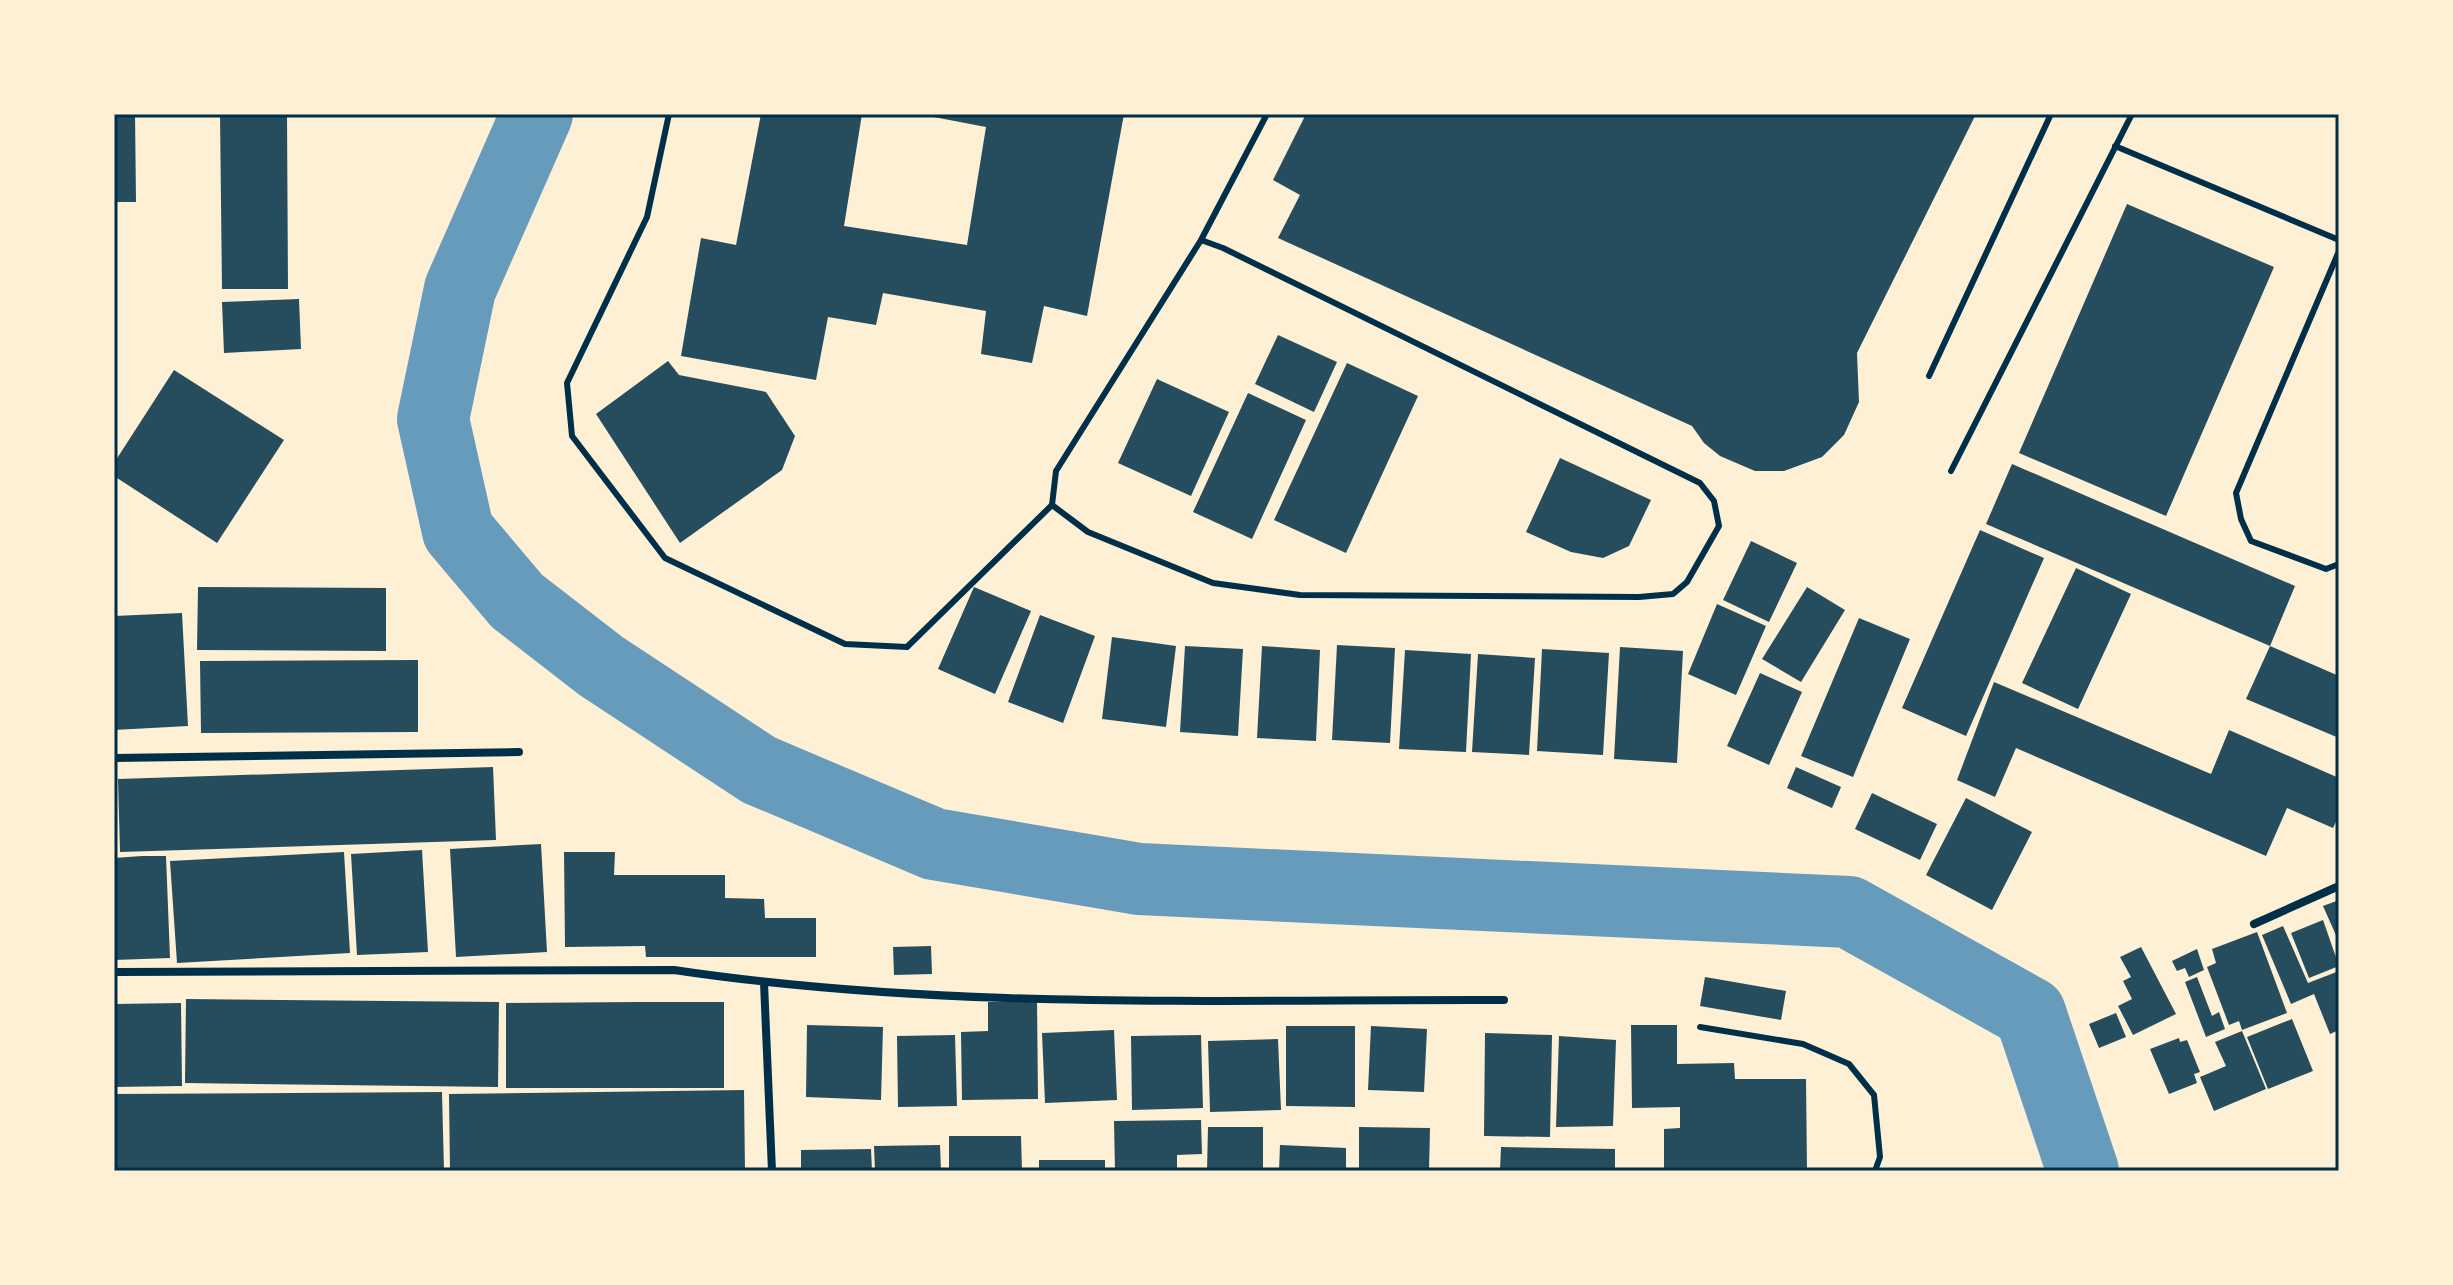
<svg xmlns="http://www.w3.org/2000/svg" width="2453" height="1285" viewBox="0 0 2453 1285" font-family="'DM Sans',sans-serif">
  <rect width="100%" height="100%" fill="#fdf0d5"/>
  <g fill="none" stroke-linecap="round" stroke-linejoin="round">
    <!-- river -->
    <path stroke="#669bbc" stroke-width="72" d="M537,114l-77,175 -27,130 25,112 59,70 84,65 158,104 175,74 205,35 710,33 181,101 53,158"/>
  </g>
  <!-- building -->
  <path fill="#264d5e" d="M114,114h21l1,88h-22z
    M220,114h67l1,175h-66z
    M761,114h101l-18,112 123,19 19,-118 -68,-13h206l-37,202 -43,-10 -12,57 -51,-9 5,-43 -103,-18 -7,32 -48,-8 -12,63 -135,-24 20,-118 35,7z
    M1306,114h670l-119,239 2,49 -15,33 -22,22 -38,14h-29l-35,-15 -16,-13 -12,-17 -414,-188 22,-43 -27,-15z
    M2127,204l147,63 -108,249 -147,-63z
    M299,299l2,50 -77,4 -2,-51z
    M1278,335l59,27 -23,50 -59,-28z
    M668,361l11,14 87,17 29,44 -13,34 -102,73 -84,-129z
    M1347,363l71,33 -72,157 -72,-33z
    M174,370l110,70 -67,103 -103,-67v-13z
    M1157,379l72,33 -38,84 -73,-33z
    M1248,393l58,27 -54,119 -59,-27z
    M1560,458l91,42 -22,46 -26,12 -32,-6 -45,-20z
    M2012,464l283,122 -25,60 -284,-122z
    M1980,530l64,28 -78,178 -64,-28z
    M1751,541l46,22 -28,59 -46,-22z
    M2076,568l55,26 -53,115 -56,-26z
    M198,587l188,1v63l-189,-1z
    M974,587l57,24 -36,83 -57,-25z
    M1807,587l38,23 -44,72 -39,-23z
    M1717,604l49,22 -30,69 -48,-21z
    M182,613l6,113 -74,4v-114z
    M1040,615l55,21 -32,87 -55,-21z
    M1859,618l51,21 -57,138 -52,-21z
    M1112,637l64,9 -10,81 -64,-8z
    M1337,645l58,3 -5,95 -58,-3z
    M1185,646l58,3 -5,87 -58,-4z
    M1262,646l58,4 -4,91 -59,-3z
    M2270,646l69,30v62l-93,-39z
    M1620,647l63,4 -6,112 -63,-4z
    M1542,649l67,4 -6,102 -66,-4z
    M1405,650l66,4 -5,98 -67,-3z
    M1478,654l57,4 -6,97 -57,-3z
    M418,660v72l-217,1 -1,-72z
    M1760,673l42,19 -33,73 -42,-19z
    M1994,682l217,92 18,-44 110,48v37l-6,13 -46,-20 -21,48 -250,-108 -21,49 -38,-17z
    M493,767l3,73 -376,12 -2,-73z
    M1796,767l45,20 -9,21 -45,-20z
    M1872,793l65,31 -17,36 -65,-31z
    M1966,798l66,34 -40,78 -66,-35z
    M541,844l6,108 -91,5 -6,-108z
    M422,850l6,102 -71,3 -6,-101z
    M344,852l6,101 -173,10 -7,-102z
    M564,852h51l-1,23h111v23l39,1 1,19h51v39h-170l-1,-11 -80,1z
    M142,856h24l4,102 -56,2v-102z
    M2339,900v42l-16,-36z
    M2323,920l16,46 -30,12 -18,-45z
    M2283,926l25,57 31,-12v59l-9,4 -16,-40 -23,10 -29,-69z
    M2257,932l30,81 -45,17 -3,-9 -10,4 -22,-58 9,-4 -4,-14z
    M931,946l1,28 -38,1 -1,-28z
    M2141,947l35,67 -43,21 -15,-29 14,-7 -9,-18 8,-4 -11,-20z
    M2197,949l7,21 -15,7 -4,-9 -8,3 -5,-10z
    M1705,977l81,14 -5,29 -81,-14z
    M2197,977l15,39 7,-4 6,17 -19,8 -21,-55z
    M186,999l313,3 -1,85 -313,-4z
    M1037,1001l1,98 -76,1 -1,-68 27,-1v-29z
    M639,1002h85v86h-218v-85z
    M181,1003l1,83 -68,1v-83z
    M2116,1013l10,24 -27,11 -10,-24z
    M2292,1019l21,52 -45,18 -21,-52z
    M807,1025l76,2 -2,73 -75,-3z
    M1631,1025h46v39l57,-1 1,16h71l1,92h-143v-42l16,-1v-21l-48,1z
    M1286,1026h69v81l-69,-1z
    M1371,1026l56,3 -3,63 -56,-2z
    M1114,1030l3,70 -72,3 -3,-70z
    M2242,1031l24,58 -52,22 -14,-34 26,-11 -11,-24z
    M1485,1033l67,2 -2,102 -66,-1z
    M955,1035l2,71 -59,1 -1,-71z
    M1201,1035l2,73 -71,2 -1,-74z
    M1559,1036l57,4 -3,86 -57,1z
    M2179,1038l1,4 7,-2 13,32 -6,2 3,9 -28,11 -19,-45z
    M1278,1039l3,71 -71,2 -2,-71z
    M744,1090l1,81h-295l-1,-77z
    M442,1092l2,79h-330v-77z
    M1201,1120l1,34 -25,1v16h-62l-1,-50z
    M1208,1127h55v44h-56z
    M1359,1127l71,1 -1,43h-70z
    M949,1136h72l1,35h-73z
    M940,1145l1,26h-66l-1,-25z
    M1280,1145l66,3v23h-67z
    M1501,1147l114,2v22h-115z
    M871,1149l1,22h-71v-21z
    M1039,1160h66v11h-66z"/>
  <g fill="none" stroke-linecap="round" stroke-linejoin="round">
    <!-- service -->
    <path stroke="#003049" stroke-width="6" d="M669,114l-22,103 -80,166 5,53 93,122 180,86 62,3 145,-142
      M2115,146l224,94
      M1201,240l22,8 477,235 14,18 5,25 -32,56 -14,12 -34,3 -339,-2 -87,-12 -125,-51 -36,-27 4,-34 145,-231 66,-126
      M2339,251l-103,242 5,26 10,22 75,28 13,-5
      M1929,376l122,-262
      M1951,471l181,-357
      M1700,1027l103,17 46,20 25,31 6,62 -5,14"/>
    <!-- minor -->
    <path stroke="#003049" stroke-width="8" d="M114,758l405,-6
      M2254,924l85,-38
      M114,972l560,-2c274,41 554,29 830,30
      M764,983l8,188"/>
  </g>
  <!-- border -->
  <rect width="2453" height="1285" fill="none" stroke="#fdf0d5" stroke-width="232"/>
  <rect x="116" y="116" width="2221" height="1053" fill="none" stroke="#003049" stroke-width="3"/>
</svg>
